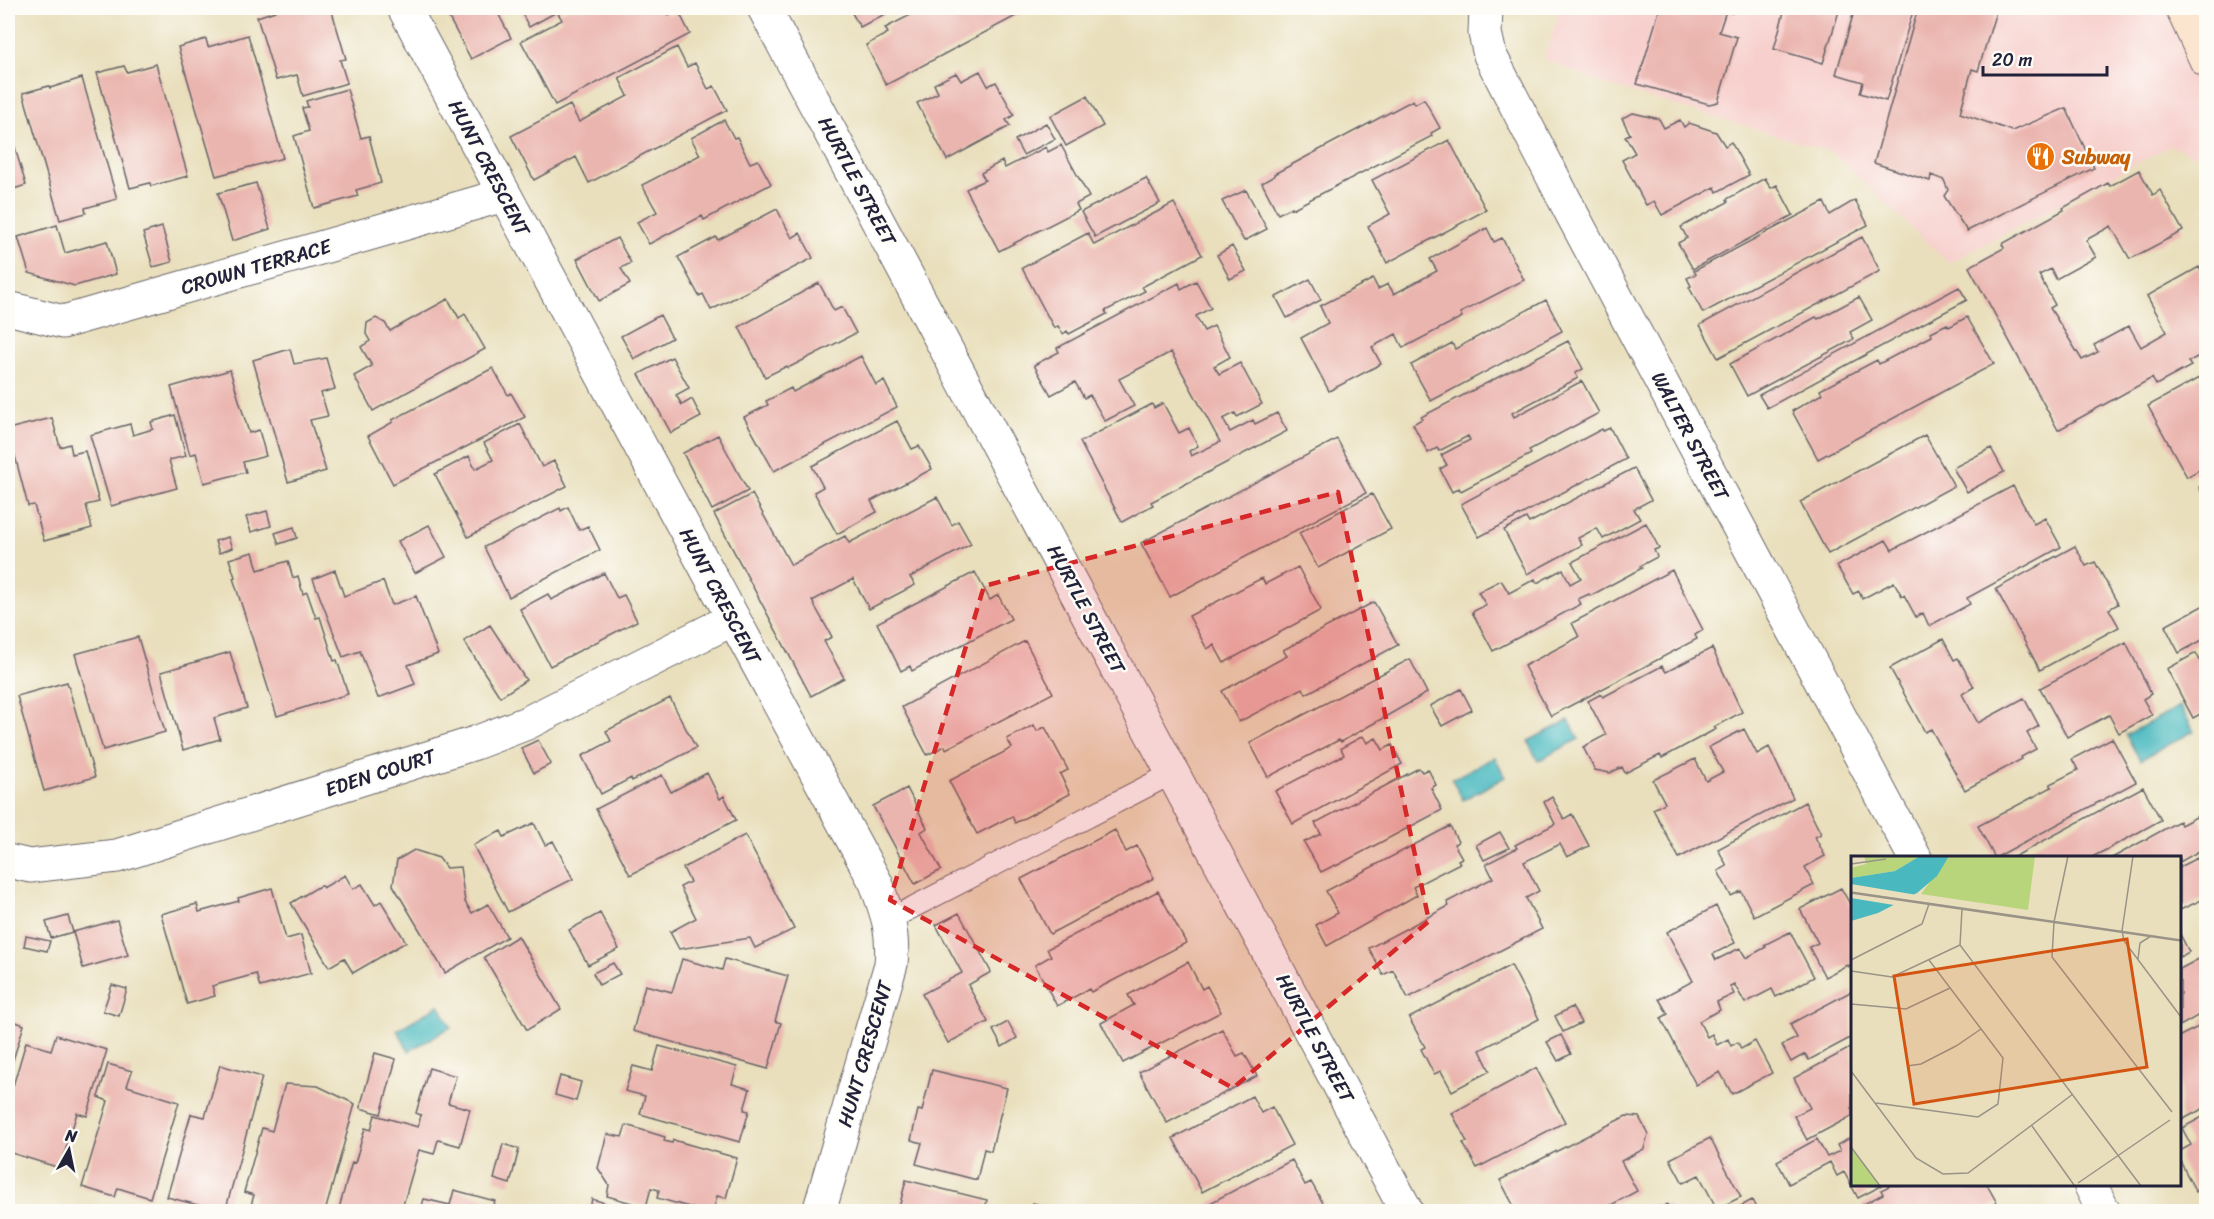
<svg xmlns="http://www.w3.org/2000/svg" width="2214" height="1219" viewBox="0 0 2214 1219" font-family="Sriracha,sans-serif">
  <rect width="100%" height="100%" fill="#fdfcf7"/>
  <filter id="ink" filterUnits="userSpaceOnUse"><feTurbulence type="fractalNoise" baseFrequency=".0167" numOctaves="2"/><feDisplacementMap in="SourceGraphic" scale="12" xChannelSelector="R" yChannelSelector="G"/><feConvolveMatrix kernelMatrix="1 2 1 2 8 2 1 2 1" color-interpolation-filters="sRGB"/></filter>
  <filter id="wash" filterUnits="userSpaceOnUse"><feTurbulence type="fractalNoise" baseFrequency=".008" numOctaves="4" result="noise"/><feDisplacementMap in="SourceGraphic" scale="24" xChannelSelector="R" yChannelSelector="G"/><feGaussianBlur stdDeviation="1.35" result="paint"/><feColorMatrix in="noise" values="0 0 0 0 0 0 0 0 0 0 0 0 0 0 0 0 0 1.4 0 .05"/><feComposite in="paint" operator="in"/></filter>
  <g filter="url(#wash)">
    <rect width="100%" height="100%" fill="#e9dfbc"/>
    <!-- built -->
    <path fill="#f7d0cd" d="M1561,8h645v150l-36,-12 -221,117 -117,-111 -226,-67 -62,-26z"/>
    <!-- water -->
    <path fill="#4ab9bf" stroke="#366e7d" stroke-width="1.5" d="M2180,706l14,25 -54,29 -14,-25z
      M1569,720l10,19 -41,22 -10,-20z
      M1495,757l10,20 -42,23 -11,-21z
      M439,1005l12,22 -42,24 -12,-21z"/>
    <g id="blocks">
      <!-- building -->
      <path fill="#ebb5af" d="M273,8h58l15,51 -6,1 7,23 -44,13 -6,-21 -21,5 -19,-63 18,-6z
        M470,8h43l-14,7 12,23 -40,21 -22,-41z
        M519,8h45l-35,19z
        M569,8h95l4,7 10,-5 12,24 -135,71 -34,-64 41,-21 -4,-7z
        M849,8h48l-37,19z
        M924,8h107l-145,77 -20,-40 22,-12 -3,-5z
        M1660,8h73l-1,5 -6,-2 -7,21 18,5 -19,65 -9,2 -72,-20z
        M1785,8h55l-17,55 -49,-14z
        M1855,8h59l-28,93 -26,-8 3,-11 -27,-8z
        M1918,8h79l-19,63 -6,-2 -12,44 52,18 54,-23 28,60 -127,63 -23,-35 4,-6 -4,-10 -13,-5 -1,6 -56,-18z
        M248,35l35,123 -67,18 -38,-129 28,-8 2,8z
        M677,47l10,20 8,-4 13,26 6,-3 13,24 -138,73 -13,-26 -42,23 -23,-44 59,-31 9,17 49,-26 -9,-18z
        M156,64l32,112 -37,10 -1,-3 -20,5 -33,-115 27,-7 3,6z
        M980,71l8,15 8,-4 18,33 -8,5 4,6 -63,34 -30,-57 21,-10 -4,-9 22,-11 5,8z
        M82,78l35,121 -32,9 1,5 -26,7 -37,-127 26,-7 1,2z
        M347,89l14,49 8,-2 12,47 -25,7 2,6 -44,12 -20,-72 15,-5 -7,-23 6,-1 -2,-6z
        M1087,96l16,30 -37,20 -16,-30z
        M1424,99l16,29 -9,5 1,3 -140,73v-2l-14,7 -16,-31 12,-7v-2l139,-74 2,4z
        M1633,113l26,6 5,9 16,-8 4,7 5,-4 27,9 9,14 6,-4 18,33 -32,17 -2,-5 -53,28 -8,-14 -8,4 -24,-45 13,-7 -10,-17 5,-2 -8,-16z
        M724,120l10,18 3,-1 13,26 8,-3 13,24 -67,36 -2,-4 -53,28 -12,-22 20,-10 -15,-27 58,-30 -9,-17z
        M1046,123l9,16 -32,16 -8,-15z
        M8,124l18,61 -18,6z
        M1449,140l37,70 -99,53 -19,-37 22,-12 -18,-34z
        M1061,145l28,52 -13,7 3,6 -80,41 -33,-62 19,-9 -4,-7 21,-12 3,7 41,-21 2,5z
        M2139,170l14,25 7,-5 23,41 -53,28 -19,-33 -25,14 10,17 -40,22 -5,-10 -12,6 16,30 -5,3 32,52 16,-8 -4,-7 35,-19 12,21 26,-15 -20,-36 52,-29 7,14v71l-18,10 3,4 -35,19 -4,-7 -94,52 -89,-163 35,-19 -2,-4 62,-34 -1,-2 45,-25 2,3z
        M1146,178l14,25 -65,34 -14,-25z
        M1765,178l6,10 6,-3 16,30 -100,54 -15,-26 9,-5 -6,-11 47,-25 -1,-3z
        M256,183l14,46 -38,12 -14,-48z
        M1246,190l21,39 -23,12 -22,-40z
        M1855,200l13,25 -165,88 -14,-26 2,-1 -4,-8 9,-4 -2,-3 130,-69 6,13z
        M1174,203l28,52 -60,32 3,4 -40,20 2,3 -38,20 -2,-3 -4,3 -5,-8 -4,2 -32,-60 66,-35 6,12z
        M777,209l15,29 8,-5 13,25 -102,52 -8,-16 -4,2 -21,-39 38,-20 2,3z
        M57,225l8,28 42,-12 9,33 -41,12 -46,-13 -11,-36z
        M162,227l10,35 -19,5 -10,-34z
        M1487,228l7,14 8,-4 22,42 -64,33 2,4 -59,31 -7,-14 -24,13 9,17 -52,27 -28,-53 27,-15 -8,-17 53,-27 5,10 10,-5 6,10 43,-23 -7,-12z
        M1862,237l18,34 -162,87 -18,-33z
        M617,238l14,25 -10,5 9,16 -31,17 -22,-42z
        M1232,246l14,25 -16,8 -13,-24z
        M1310,279l11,21 -34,18 -11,-21z
        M1196,281l15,27 -15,8 8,15 10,-5 16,31 -16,9 5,8 21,-11 22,41 -25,13 -2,-4 -12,6 7,13 23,-12 2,4 22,-11 10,18 -136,71 2,3 -31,17 -42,-80 72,-38 2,4 9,-5 16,30 10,-5 9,18 -9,5 2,5 29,-14 -49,-90 -52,27 15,27 -29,15 -15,-26 -6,3 -9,-16 -24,13 -17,-30 25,-13 -2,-4 122,-65 2,6z
        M819,283l15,28 8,-4 14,26 -68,35 -1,-2 -22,11 -26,-50z
        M1959,287l8,13 -200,108 -8,-13z
        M1859,297l13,23 -22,12 4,7 -107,57 -17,-32 86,-47 2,2z
        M448,299l11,19 6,-4 20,35 -112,62 -19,-35 18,-10 -11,-19 9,-6 -4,-7 1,-11 9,-5 9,5 5,8z
        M1546,300l16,31 -131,70 -20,-36 41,-22 3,6z
        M660,315l12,23 -38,21 -13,-23z
        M1967,317l27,47 -176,95 -26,-48 30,-17 -2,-4 57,-30 2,4 53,-28 -1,-4 16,-8 2,3z
        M1568,341l15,28 -8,4 3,5 -66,35 2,4 68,-36 17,32 -70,37 2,4 -70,37 -2,-3 -7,4 -12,-23 7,-4 -6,-10 29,-15 -2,-4 -29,15 -2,-3 -9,5 -15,-29 9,-5 -1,-2z
        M290,349l4,15 32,-6 9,31 -14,4 7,23 -18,4 16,51 -38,11 -35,-122z
        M861,356l15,29 8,-4 13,26 -123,64 -30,-54 24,-12 -2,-4 25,-13 2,4z
        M672,357l17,31 -13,7 6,10 10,-6 9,18 -30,16 -32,-59z
        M493,368l15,27 3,-2 14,24 -132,67 -25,-48 25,-14 -1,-2z
        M230,370l19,63 10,-3 7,26 -23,6 3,10 -42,11 -8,-30 -6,2 -19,-68z
        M2206,374v92l-19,11 -39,-71z
        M175,415l11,41 -17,4 8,28 -66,18 -21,-71 40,-11 3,11 20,-6 -2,-7z
        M52,418l8,29 10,-3 2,10 13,-3 14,51 -13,3 6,23 -48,13 -10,-36 -6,1 -20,-77z
        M897,421l15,28 7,-3 13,23 -61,32 6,11 -40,22 -23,-42 9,-5 -11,-21z
        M520,424l22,43 12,-6 13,25 -99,51 -33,-63 34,-18 6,13 18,-9 -9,-17z
        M1610,428l16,31 -147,78 -18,-33 141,-75 1,2z
        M718,435l30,56 -36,19 -29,-57z
        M1925,435l29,51 -126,68 -28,-52z
        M1337,439l29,54 -196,104 -29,-54z
        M1991,448l13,24 -37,20 -14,-24z
        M1634,468l17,32 -17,9 6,10 -37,20 -6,-11 -19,10 4,7 -55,29 -23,-44 22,-12 3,5z
        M2206,483v18l-7,-14z
        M2013,486l21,38 11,-6 16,29 -94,51 3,6 -41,22 -6,-13 -7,4 -12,-22 -2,1 -8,-14 -32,17 -3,-8 -6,3 -16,-28 49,-26 6,10z
        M752,494l39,71 54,-29 4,7 88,-46 15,28 6,-4 13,23 -61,33 5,8 -46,24 -16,-30 -41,22 20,36 -8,4 20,37 -33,18 -97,-182z
        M1372,494l19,35 -73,39 -19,-35z
        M568,507l11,23 9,-4 12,24 -91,47 -25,-50 76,-39 1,3z
        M267,511l4,15 -20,6 -5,-15z
        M1646,523l13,25 -5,2 3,7 -17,9 2,2 -52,28 -1,-2 -11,5 3,5 -88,47 -21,-39 14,-7 -8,-13 23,-12 8,13 26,-14 2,4 26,-14 7,15 11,-6 -9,-16z
        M429,525l17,32 -31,16 -17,-32z
        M294,527l3,11 -18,6 -4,-11z
        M228,537l4,11 -13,5 -4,-12z
        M2075,546l11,20 9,-4 23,42 -9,5 10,18 -79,43 -44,-81z
        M253,552l5,18 30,-9 5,17 5,-2 5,18 4,-2 9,26 4,-1 14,44 3,-1 11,34 -71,22 -44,-138 2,-1 -6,-18z
        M1298,567l23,43 -97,53 -10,-18 -7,4 -18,-33 73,-38 3,6z
        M335,570l9,26 39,-15 9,24 24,-9 22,58 -30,11 7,19 -37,14 -18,-47 -17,6 -30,-78z
        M1672,570l31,60 -8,5 2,4 -146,77 -27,-50 55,-29 -7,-14z
        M975,572l15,28 8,-5 13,24 -99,52 -2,-5 -9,5 -24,-48z
        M604,573l13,25 7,-3 13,26 -87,45 -30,-57 28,-15 3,6z
        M1374,602l24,43 -92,49 -3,-6 -64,34 -17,-31 65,-35 -4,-6z
        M2206,604v34l-27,15 -14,-27z
        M490,625l36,55 -26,17 -36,-56z
        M138,637l27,95 -62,18 -28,-96z
        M1943,639l11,21 4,-2 16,29 -12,7 16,29 46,-25 15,28 -12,7 9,16 -15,8 1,2 -57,31 -34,-61 -6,3 -35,-64z
        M1025,641l28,52 -107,56 -1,-3 -18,9 -25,-48z
        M2126,642l25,52 -8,5 9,16 -33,18 -10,-18 -42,22 -27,-49z
        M1712,648l30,64 -28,15 2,2 -54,29 -2,-3 -35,18 -3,-6 -12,6 -15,-3 -12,-23 23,-12 -18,-34 13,-7 2,3 59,-31 4,6z
        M230,652l17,56 -33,10 6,21 -37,11 -22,-78z
        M2196,653l10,19v44l-2,-4 -11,6 -26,-49z
        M1410,659l17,34 -86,49 -2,-2 -71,37 -18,-34z
        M67,682l28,95 -51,14 -27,-95z
        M1461,689l11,21 -30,16 -12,-20z
        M670,698l26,50 -64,33 -1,-3 -30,16 -19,-38 29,-15 -5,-10z
        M1034,725l3,6 8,-4 23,43 -8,4 10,20 -55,29 -3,-7 -35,18 -28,-53 63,-33 -5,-9z
        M1744,729l13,25 12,-7 24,51 -114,60 -26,-49 12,-6 -12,-23 42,-21 11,22 17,-9 -14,-25z
        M1363,736l4,7 9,-5 7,12 9,-5 10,19 -109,60 -18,-33 69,-36 -3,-7z
        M2112,738l24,44 -141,76 -17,-32 74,-39 -2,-3 28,-14 -6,-11z
        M538,740l13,24 -17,9 -13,-25z
        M1419,768l3,4 6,-3 8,16 -5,3 11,22 -106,56 -1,-1 -14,7 -17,-30 17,-8 -6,-11z
        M707,773l13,26 4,-3 12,24 -106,55 -34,-66 66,-34 9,17z
        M2143,787l18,33 -55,30 -16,8h-78z
        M907,788l20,40 -6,4 20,38 -26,14 -42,-78z
        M1552,797l12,22 8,-5 17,32 -22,11 -7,-13 -36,18 15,29 -13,7 16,31 -134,69 -15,-28 -10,5 -14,-27 80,-42 -2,-4 46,-24 -7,-14 31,-16 -2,-3 40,-21 -11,-22z
        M1805,802l16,32 -6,3 10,19 -20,11 9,18 -60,31 -13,-25 -10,5 -13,-25 9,-5 -9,-17z
        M2198,816l8,16v15l-26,15v-4h-68l67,-37 2,4z
        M534,823l11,22 8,-4 20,38 -65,33 -35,-67 28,-14 3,6z
        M1450,826l8,16 -4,2 8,14 -4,2 2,3 -47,24 4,8 -90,51 -11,-21 22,-12 -12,-22z
        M1115,830l11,22 11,-6 17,32 -104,56 -29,-55z
        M1500,832l9,16 -25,12 -8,-15z
        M745,835l49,94 -39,19 -5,-10 -71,11 -9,-17 26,-14 -16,-31 10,-5 -7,-14z
        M414,850l25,8 7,10 14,-1 5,35 7,11 16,-9 19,33 -62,36 -52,-88 4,-25z
        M2206,857v41l-26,12v-46l1,2 16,-8 2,3z
        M345,875l8,14 9,-5 13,21 6,-4 25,41 -53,31 -9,-15 -15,9 -38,-64 30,-18 2,3z
        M272,888l14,51 15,-4 10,38 -51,14 -4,-13 -44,12 3,10 -28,8 -26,-90 36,-10 2,8 40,-11 -1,-3z
        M1841,888l9,16 2,-1v61l-4,3 -1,-2 -22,12 -16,-30 9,-4 -18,-34z
        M1158,891l28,52 -95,49 -2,-3 -32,17 -22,-41 16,-9 -4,-7z
        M1716,906l19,37 -22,11 3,6 24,-12 6,10 20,-11 -2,-2 26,-13 24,45 -38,20 -4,-8 -27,14 -11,-19 -4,2 4,8 -17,8 3,8 -21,11 8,16 5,-3 5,11 11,-6 3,7 7,-4 3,7 14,-8 17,32 -40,21 -12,-22 -24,13 -35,-67 7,-4 -9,-15 34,-18 -26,-49z
        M600,913l19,36 -31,16 -19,-35z
        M959,913l32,59 -23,13 20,37 -40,21 -26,-49 40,-21 -26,-48z
        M68,916l5,16 -22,6 -5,-16z
        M117,920l11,35 -45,13 -10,-36z
        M2180,934l9,18 -9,5z
        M26,936l24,5 -3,10 -23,-5z
        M518,936l43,73 -34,21 -43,-73z
        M2206,955v56l-26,15v-57z
        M682,959l40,11 3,-11 63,17 -13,45 6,2 -13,46 -135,-38 12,-46 27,7z
        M1188,962l14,27 5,-3 14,26 -98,51 -22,-40 33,-18 -6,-10z
        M613,963l7,11 -21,11 -6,-12z
        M1511,965l28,54 -59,31 10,21 -38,20 -11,-20 -7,3 -13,-25 4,-2 -16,-29z
        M112,985l15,4 -8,27 -16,-5z
        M1852,991v46l-43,23 -4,-6 -14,8 -9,-17 15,-7 -7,-14z
        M1572,1007l9,16 -18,9 -8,-16z
        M2206,1017v90l-26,14v-85l24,-12 -3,-4z
        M8,1019l16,6 -16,51z
        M1008,1022l9,16 -15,9 -9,-17z
        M1222,1029l15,27 7,-3 13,23 -90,47 -28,-51z
        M56,1035l51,15 -20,66 -10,-3 -17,55 -52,-16v-49l18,-61 25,8z
        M1561,1035l10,19 -13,7 -11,-19z
        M659,1046l78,21 -5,17 18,5 -6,21 5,1 -9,31 -100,-28 5,-18 -20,-5 8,-25 19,5z
        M1852,1047v69l-45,24 -13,-24 16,-8 -16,-30z
        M375,1053l21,6 -15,55 -21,-6z
        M108,1064l24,7 -5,15 52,16 -29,96 -32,-10 -3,9 -33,-10 26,-86 -10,-4z
        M220,1065l42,12 -37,135 -58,-15 24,-83 14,3z
        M429,1068l27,8 -8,27 22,6 -10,37 -22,-6 -4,14 -15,-4 -18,62h-63l14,-50 3,1 10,-35 6,2 4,-15 43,12 3,-12 -5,-2z
        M1536,1068l29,54 -88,46 -14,-25 4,-1 -15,-29z
        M932,1070l75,18 -16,63 -7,-2 -7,31 -61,-16 6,-21 -11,-3 7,-30 4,1z
        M560,1076l21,6 -5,19 -21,-6z
        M285,1084l33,2 37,18 -30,108h-76l5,-17 -10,-3 18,-64 10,3z
        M1252,1096l9,17 11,-6 20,38 -90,47 -29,-54z
        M2206,1115v72l-10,5 -16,-31v-10l11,-6 -9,-17z
        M1626,1116l13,1 9,17 -4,15 -23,12 16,30 -39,21h-81l-17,-32z
        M626,1125l39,12 -1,4 8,2 1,-3 64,18 -11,40 -9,-2 -4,16h-6l-50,-14 2,-8 -8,-2 -5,19 -39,-11 2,-11 -11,-17 9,-34 15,3z
        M1852,1137v48h31l-25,13 -14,-26 -7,4 -7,-14 -41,22 -12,-23 40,-22 10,18 13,-6 -3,-6z
        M1710,1138l31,59 -24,12 -18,-34 -16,8 -13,-24z
        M503,1144l16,5 -9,35 -16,-5z
        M1292,1160l13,25 6,-3 13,23 -6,4 1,3h-105l-4,-9z
        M906,1180l81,20 -1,5 9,3 -1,4h-96z
        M1891,1185h96l10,18 -17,9h-115l-3,-7 21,-11 -2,-4z
        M454,1190l41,11 -3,11h-72l4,-13 26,6z
        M592,1199l40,12v1h-43z
        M1752,1200l6,12h-28z
        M1033,1203l27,7v2h-30z
        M1667,1204l4,8h-22l10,-6 1,2z"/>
    </g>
  </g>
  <g filter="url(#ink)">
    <use href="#blocks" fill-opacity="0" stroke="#686468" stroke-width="1.5"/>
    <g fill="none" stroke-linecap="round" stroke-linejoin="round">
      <defs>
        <path id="lane" d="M890,919l283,-146"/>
        <path id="street" d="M404,8l472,875c11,30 18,49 15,81l-72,248
          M764,8l643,1204
          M1486,8l-1,25 5,22 83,161 342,642
          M8,308l55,14 441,-127
          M8,861l22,5 87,-10 358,-113 52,-20 206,-104
          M2090,1184l14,28"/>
        <path id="secondary" d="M2182,8l24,52"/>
      </defs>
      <!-- lane casing -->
      <use href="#lane" stroke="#686468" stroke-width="23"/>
      <!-- street casing -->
      <use href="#street" stroke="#686468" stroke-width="35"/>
      <!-- secondary casing -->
      <use href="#secondary" stroke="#686468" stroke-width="35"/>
      <!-- lane -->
      <use href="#lane" stroke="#fff" stroke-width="21"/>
      <!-- street -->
      <use href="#street" stroke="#fff" stroke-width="33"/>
      <!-- secondary -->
      <use href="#secondary" stroke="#fbe5cf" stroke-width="33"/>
    </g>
  </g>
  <!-- marked area -->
  <path fill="#d62828" fill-opacity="0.2" stroke="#d62828" stroke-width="4.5" stroke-dasharray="12 8" stroke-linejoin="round" d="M1338,492l91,429 -196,167 -343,-188 94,-314z"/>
  <!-- icons -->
  <defs>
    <symbol id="restaurant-disc" viewBox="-11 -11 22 22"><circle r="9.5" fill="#e8710a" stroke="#fdfcf7"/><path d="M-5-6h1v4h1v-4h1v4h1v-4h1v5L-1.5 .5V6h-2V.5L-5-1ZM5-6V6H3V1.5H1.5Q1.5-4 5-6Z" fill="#fff"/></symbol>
  </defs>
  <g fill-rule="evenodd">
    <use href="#restaurant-disc" x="2024" y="140" width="33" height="33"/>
  </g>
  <g text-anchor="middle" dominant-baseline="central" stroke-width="5" stroke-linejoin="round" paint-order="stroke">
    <!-- food labels -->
    <g font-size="20" font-weight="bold" fill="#c56008" stroke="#fdfcf7" text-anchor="start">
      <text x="2062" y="157">Subway</text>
    </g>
    <!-- street labels -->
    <g font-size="20" fill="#22223b" stroke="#fdfcf7">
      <text transform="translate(489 168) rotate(62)">HUNT CRESCENT</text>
      <text transform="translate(857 181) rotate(62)">HURTLE STREET</text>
      <text transform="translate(256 267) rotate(-16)">CROWN TERRACE</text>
      <text transform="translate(1690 436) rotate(62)">WALTER STREET</text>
      <text transform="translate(720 596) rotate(62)">HUNT CRESCENT</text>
      <text transform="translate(1086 609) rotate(62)">HURTLE STREET</text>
      <text transform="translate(380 773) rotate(-18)">EDEN COURT</text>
      <text transform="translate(1315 1038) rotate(62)">HURTLE STREET</text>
      <text transform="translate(865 1054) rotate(-74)">HUNT CRESCENT</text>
    </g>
  </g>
  <!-- overview -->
  <g transform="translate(1851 856)">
    <rect width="330" height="330" fill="#e9dfbc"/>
    <path d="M13,0h56l-25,15 -44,7v-10l15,-4zM98,0h86l-7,54 -107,-16zM0,290l30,40h-30z" fill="#b9d57b"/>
    <path d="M69,0h29l-12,20 -20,17 -39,20 -27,8v-43l44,-7z" fill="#4ab9bf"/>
    <path d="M0,28l66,11 -17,11 -49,-8z" fill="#e9dfbc"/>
    <path fill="none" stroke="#999388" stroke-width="1.5" d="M0,8l35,-5M0,36l330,48M0,37l330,48M111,53l-2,36 181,241M203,66l-2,35 120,155M203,66l14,-66M271,75l11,-75M271,75l2,10 57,76M287,103l2,-16 11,-7M0,104l71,-36 7,-20M0,115l41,6 68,-32M0,148l55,5 44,-21M56,210l14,-2 35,-18 25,-17M0,215l65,87 27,16 25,-1 105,-79M25,247l102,14 20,-13 5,-46 -74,-98M181,270l42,59M0,291l29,39M227,327l92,-63"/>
    <path fill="#d45411" fill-opacity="0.15" stroke="#d45411" stroke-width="3" d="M276,83l20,128 -233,37 -20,-128z"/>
    <rect width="330" height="330" fill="none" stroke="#22223b" stroke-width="3"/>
  </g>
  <!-- margin -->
  <rect width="2214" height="1219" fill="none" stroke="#fdfcf7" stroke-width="30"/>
  <!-- north arrow -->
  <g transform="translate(69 1150) rotate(9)" stroke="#fdfcf7" stroke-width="4.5" paint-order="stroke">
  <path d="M0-4.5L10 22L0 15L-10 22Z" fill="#22223b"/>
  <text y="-9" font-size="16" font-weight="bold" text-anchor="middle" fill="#22223b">N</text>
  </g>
  <!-- scale -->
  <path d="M1983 66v9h124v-9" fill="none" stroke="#22223b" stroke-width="3"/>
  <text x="1992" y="66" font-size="18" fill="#22223b" stroke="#fdfcf7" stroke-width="4.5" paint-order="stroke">20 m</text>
</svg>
